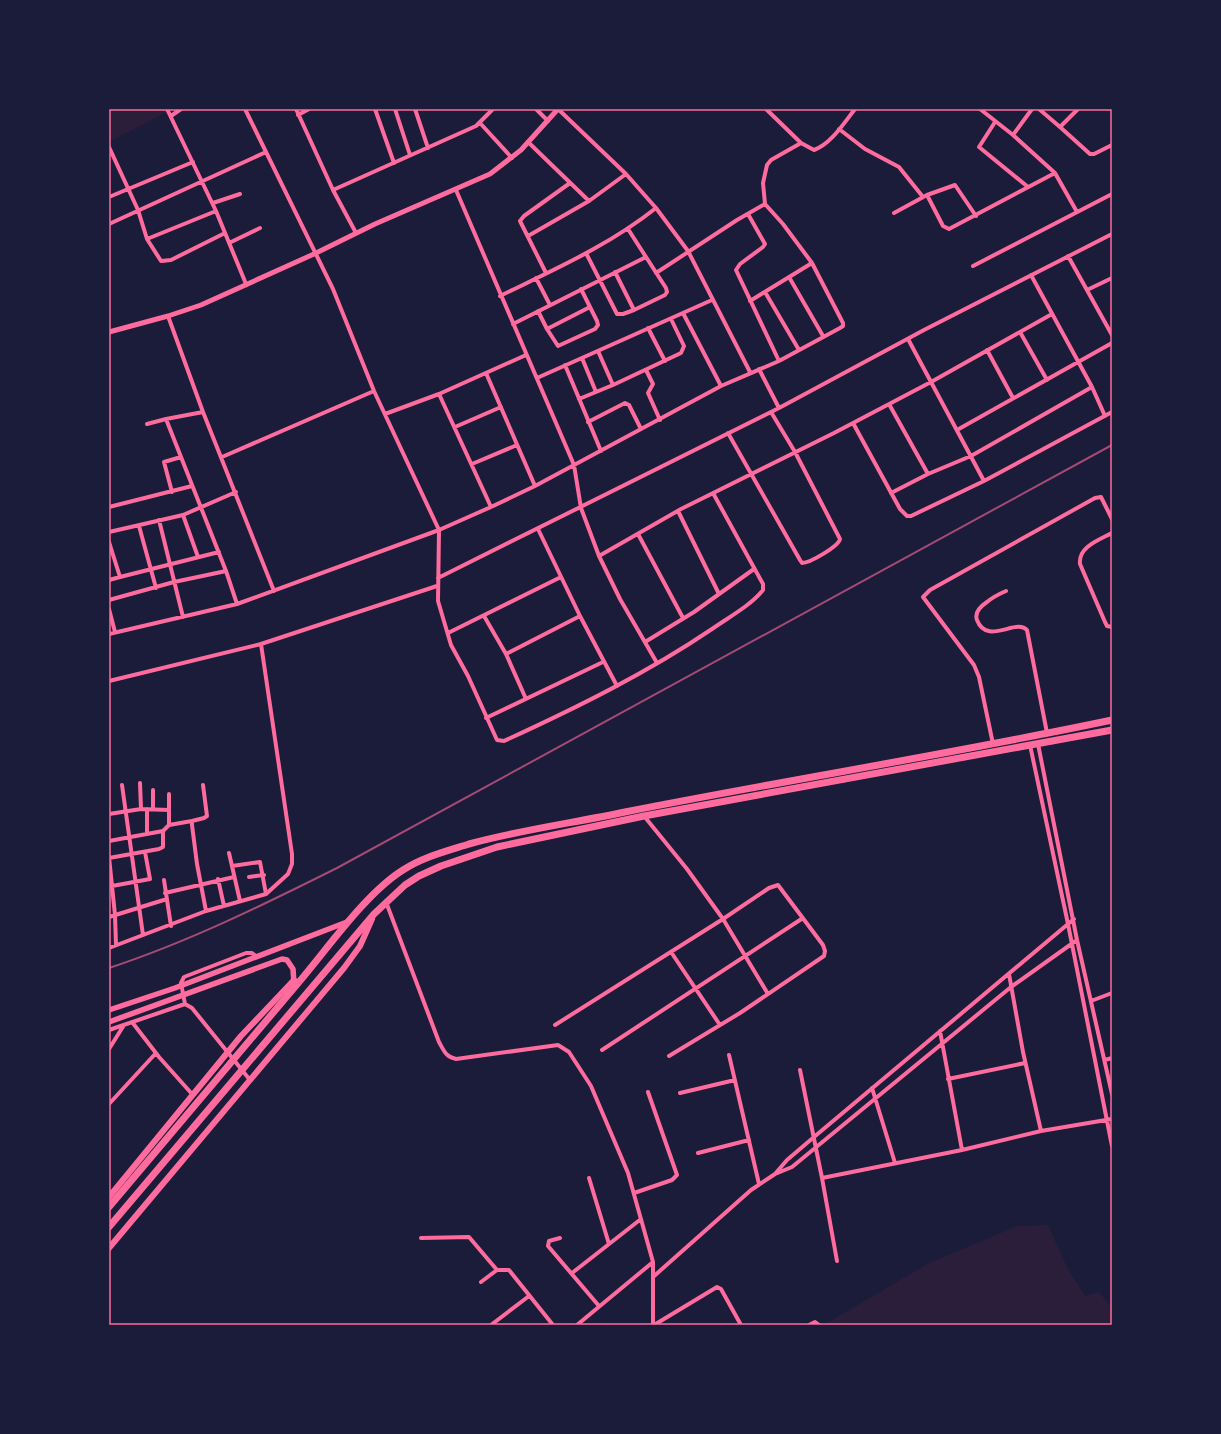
<svg xmlns="http://www.w3.org/2000/svg" width="1221" height="1434" viewBox="0 0 1221 1434" font-family="'Space Grotesk',sans-serif">
  <rect width="100%" height="100%" fill="#1b1b3a"/>
  <!-- green -->
  <path fill="#2a1e3b" d="M109,109h59l1,2 -60,31z
    M1048,1225l19,42 18,29 14,-4 13,16v17h-288l103,-61 90,-38z"/>
  <g fill="none" stroke-linecap="round" stroke-linejoin="round">
    <!-- minor -->
    <path stroke="#ff6b9d" stroke-width="4" d="M167,109l49,102 30,73
      M245,109l88,180 41,102 65,139 -1,71 13,44 17,31 29,64 7,1c72,-33 143,-68 208,-112 17,-12 38,-23 51,-39v-6l-50,-91
      M296,109l37,81 23,43
      M375,109l19,54
      M395,109l15,46
      M415,109l13,39
      M536,109l12,12
      M558,109l68,65 30,34 32,43 62,121
      M766,109l35,34 13,7c17,-6 30,-27 41,-41
      M980,109l33,26 42,38 22,39
      M1039,109l21,18
      M1078,109l-18,18 30,27h4l18,-9
      M298,115l11,-6
      M171,116l10,-7
      M995,122l-16,25 49,40
      M480,123l32,35
      M839,129l26,20 34,18 24,30
      M1013,135l19,-26
      M528,142l61,59
      M109,147l29,63 9,29 14,22 10,-1 54,-27
      M333,190l143,-64 17,-17
      M456,190l118,275 7,43 18,48 21,43 37,64
      M927,195l16,31 6,3 106,-56
      M109,197l84,-35
      M213,203l27,-9
      M894,213l33,-18 28,-10 21,31
      M748,214l17,30 -2,3 -23,17 -4,6 43,91
      M109,224l157,-72
      M528,236l61,-35 37,-27
      M147,239l69,-28
      M229,243l31,-15
      M586,253l31,61h6l11,-4
      M1068,256l44,79
      M973,266l139,-72
      M615,272l19,38 31,-15 2,-3 -1,-4 -20,-31
      M546,273l-26,-52 4,-5 46,-33
      M656,273l81,-53 28,-16
      M1031,275l61,112 13,29
      M789,277l34,59
      M536,278l14,27
      M1087,290l25,-12
      M765,292l34,58
      M500,296c55,-27 108,-50 156,-88
      M750,301l62,-38
      M538,311l9,18 11,17 37,-17 3,-4 -1,-4 -16,-32
      M683,313l38,73
      M168,316l35,96 71,179
      M513,324l133,-67 -18,-28
      M648,328l17,33
      M547,329l43,-22
      M1020,332l27,48
      M908,339l76,142
      M987,350l26,48
      M598,351l15,34 68,-32 3,-7 -13,-27
      M582,358l14,34
      M565,365l36,86
      M759,369l20,39
      M646,370l7,14 -5,9 12,27
      M486,373l49,113
      M537,378l175,-78
      M439,394l52,113
      M579,399l34,-14
      M889,404l39,70
      M203,412l-37,7 60,152 11,33
      M385,414l54,-20 87,-39
      M588,422l37,-19 4,2 12,24
      M853,423l47,86 7,7h4l73,-35 128,-69
      M147,424l19,-5
      M455,427l46,-20
      M957,430l155,-87
      M728,433l72,127 2,3c8,0 37,-17 38,-24l-45,-87 -24,-40
      M222,457l152,-66
      M472,464l45,-19
      M172,492l-8,-30 17,-5
      M891,493l37,-19 43,-18 121,-69
      M109,507l83,-21
      M678,511l41,83
      M183,515l15,42
      M159,520l24,97
      M139,526l17,62
      M538,529l42,87 37,70
      M109,532l74,-17 53,-23
      M1112,533c-13,7 -34,14 -32,31l25,58 2,4 5,1
      M638,534l45,84
      M109,542l11,35 99,-25
      M599,556l82,-47 153,-76 97,-51 121,-68
      M438,578l341,-170 145,-78 188,-96
      M109,580l11,-3
      M1006,591c-7,3 -13,6 -19,11 -6,4 -13,10 -10,18 10,26 39,-2 50,10l20,103
      M109,600l65,-18 52,-11
      M109,609l6,23
      M484,616l22,38 20,45
      M448,633l113,-56
      M109,634l128,-30 202,-74 52,-23 44,-21 186,-100 58,-25 61,-33 3,-2v-3l-31,-60 -29,-39 -18,-20 -2,-21 4,-18 4,-5 30,-17
      M645,642l49,-30 60,-43
      M506,654l74,-38
      M109,681l152,-37 176,-58
      M486,718l117,-56
      M993,744l-14,-67 -5,-12 -51,-68 7,-7 165,-92 6,-1 11,22
      M1038,744l39,196 35,154
      M1030,745l38,179 44,222
      M140,783l1,26
      M122,785l21,150
      M203,785l4,31 -3,2 -12,3v4l5,39 9,47
      M153,790v19
      M147,809v25
      M109,814l32,-5 28,1
      M644,816l43,53 36,50 45,75
      M169,825l23,-4
      M109,841l54,-10 6,-6v-31
      M229,853l11,48
      M109,857l6,58 1,30
      M109,858l50,-9 4,-2v-16
      M232,866l28,-4 6,32
      M249,877l15,-2
      M218,879l6,27
      M164,880l7,46
      M112,886l38,-7 -5,-27
      M165,893l69,-16
      M386,902l53,140c5,9 7,15 17,17l102,-14 11,7 22,34 37,87 25,89v63
      M109,917l58,-18
      M109,948l97,-37 60,-17 22,-20 4,-10v-10l-31,-210
      M671,952l49,73
      M1009,974l14,78 18,79
      M1091,1001l21,-8
      M185,1004l-4,-21 3,-6 62,-24h6l5,4
      M132,1022l27,35 33,37
      M555,1025l168,-106 46,-31 9,-3 45,60 2,6 -1,5 -84,57 -71,43
      M109,1030l76,-26 7,4 58,72
      M940,1031l22,119
      M109,1049l15,-24
      M602,1050l201,-132
      M729,1055l30,129
      M1105,1060l7,-2
      M800,1070l22,108 15,83
      M948,1079l77,-16
      M872,1088l23,75
      M680,1093l55,-13
      M109,1104l47,-51
      M698,1153l51,-13
      M775,1174l12,-14 27,-23 260,-218
      M589,1178l20,66
      M822,1178l140,-28 79,-19 71,-12
      M634,1193l38,-13 5,-5 -29,-83
      M421,1238l48,-1 28,33
      M560,1238l-11,3 -1,5 51,60
      M572,1273l69,-54
      M653,1277l98,-87 24,-16 17,-7 219,-180 66,-47
      M481,1282l16,-12h12l44,55
      M491,1325l38,-29
      M577,1325l76,-63
      M654,1325l63,-38 4,2 20,36
      M809,1325l6,-3 4,3"/>
    <!-- tertiary -->
    <path stroke="#ff6b9d" stroke-width="5" d="M109,332l59,-16 33,-11 113,-51 61,-30 115,-50 31,-24 37,-41"/>
    <!-- secondary -->
    <path stroke="#ff6b9d" stroke-width="5.5" d="M109,1010l66,-22 172,-66
      M109,1022l173,-63 5,1 6,9 1,15"/>
    <!-- primary -->
    <path stroke="#ff6b9d" stroke-width="6" d="M109,1197l132,-161 53,-56
      M109,1248l235,-280 16,-22 12,-27"/>
    <!-- trunk -->
    <path stroke="#ff6b9d" stroke-width="7" d="M109,1207c64,-75 127,-150 190,-225 29,-34 67,-89 104,-112 20,-13 44,-19 66,-26 51,-14 104,-21 156,-32 162,-32 326,-58 487,-92
      M109,1227l265,-313 31,-29 14,-9 22,-10 56,-19 147,-31 468,-86"/>
    <!-- rail -->
    <path stroke="#a44b75" stroke-width="2" d="M109,968c79,-26 154,-63 228,-100l775,-423"/>
  </g>
  <!-- border -->
  <rect width="1221" height="1434" fill="none" stroke="#1b1b3a" stroke-width="220"/>
  <rect x="110" y="110" width="1001" height="1214" fill="none" stroke="#ff6b9d" stroke-width="1.5"/>
</svg>
